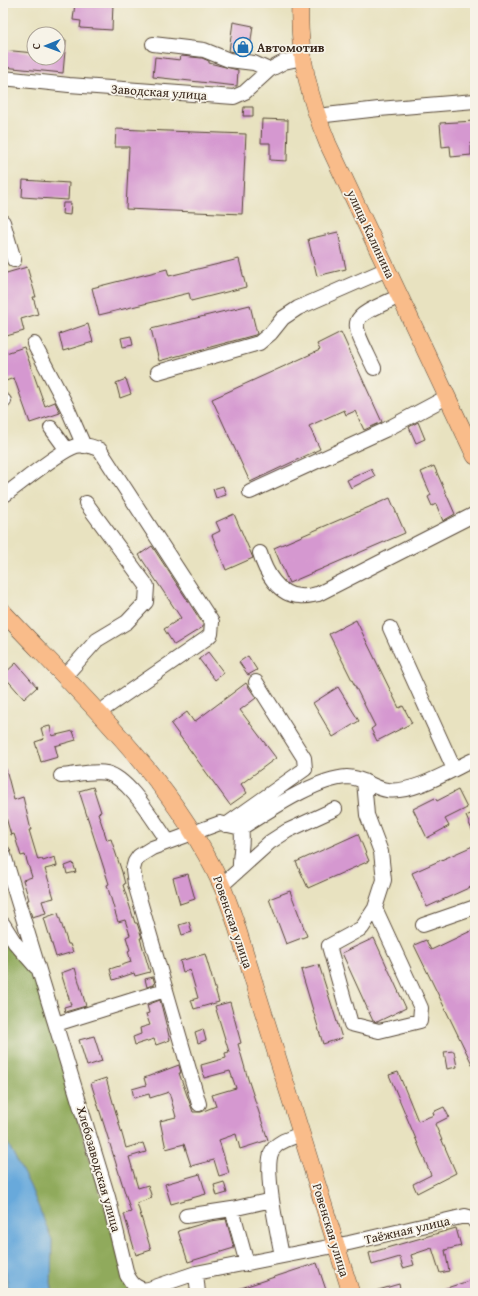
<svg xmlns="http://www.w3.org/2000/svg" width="478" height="1296" viewBox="0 0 478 1296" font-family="'Gentium Book Plus',serif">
  <rect width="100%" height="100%" fill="#f7f3e8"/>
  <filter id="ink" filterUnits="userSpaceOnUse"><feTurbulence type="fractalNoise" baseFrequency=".025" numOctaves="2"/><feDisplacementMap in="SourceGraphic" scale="8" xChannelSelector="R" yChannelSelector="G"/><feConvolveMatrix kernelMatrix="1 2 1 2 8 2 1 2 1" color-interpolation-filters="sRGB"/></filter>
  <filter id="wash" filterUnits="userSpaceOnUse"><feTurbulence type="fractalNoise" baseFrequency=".012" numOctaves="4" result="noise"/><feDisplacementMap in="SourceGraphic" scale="16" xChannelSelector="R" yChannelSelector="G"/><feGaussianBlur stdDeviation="0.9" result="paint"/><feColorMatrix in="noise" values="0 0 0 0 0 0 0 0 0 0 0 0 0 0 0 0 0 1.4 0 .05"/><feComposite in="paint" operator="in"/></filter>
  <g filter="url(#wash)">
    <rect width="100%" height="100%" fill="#e8e2c0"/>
    <!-- green -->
    <path fill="#b6c466" stroke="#787742" d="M3,1258l6,35h-6z"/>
    <!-- forest -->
    <path fill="#90aa5b" stroke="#666a3c" d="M3,936l9,15 22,23 96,319h-77l-2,-10 1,-43 -22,-54 -23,-44 -4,-14z"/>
    <!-- water -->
    <path fill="#67a9db" stroke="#516a7c" d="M3,1128l4,14 23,44 22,54 -1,43 2,10h-44l-6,-35z"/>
    <g id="blocks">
      <!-- building -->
      <path fill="#d598d0" d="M75,3h38l-1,27 -32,-2 1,-7 -8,-1z
        M233,22l20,4 -4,28 -20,-3z
        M58,39l8,1 -3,33 -60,-6v-17l31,3v5h24z
        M181,56l21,2 7,3v2l29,7 -1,16 -84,-9 2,-20 25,3z
        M244,107h9v9h-10z
        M262,119l26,1 -1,41 -17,-1v-17h-9z
        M475,121v22h-4v12l-20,2 -1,-11 -8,1 -2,-24z
        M116,129l130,5 -4,80 -116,-5 3,-62h-14z
        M23,180l46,3 -1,17 -46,-3z
        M63,203h8l-1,12 -8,-1z
        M338,232l8,37 -29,7 -9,-37z
        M239,259l7,28 -55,14 -2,-8 -90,22 -7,-27 75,-19 2,7z
        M27,267l9,30h-3l5,17 -17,5 3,12 -21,6v-63z
        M250,305l7,29 -2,1 -96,26 -8,-32z
        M88,324l5,18 -30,9 -4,-17z
        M341,332l41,90 -18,8 -9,-19 -9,4 -2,-5 -35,16 11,23 -70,33 -38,-83 108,-49 -3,-6z
        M131,336l2,9 -10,2 -2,-9z
        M24,347l21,59 10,-4 5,11 -30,10 -16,-45 -11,4v-28z
        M126,379l5,15 -11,4 -4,-15z
        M418,422l7,17 -9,4 -7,-16z
        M434,466l21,48 -12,7 -7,-17 -4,2 -4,-9 3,-2 -10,-23z
        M371,469l4,7 -24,12 -4,-8z
        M223,486l3,9 -10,3 -3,-9z
        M390,498l15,35 -116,50 -15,-35z
        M234,514l19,44 -27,12 -14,-35 8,-4 -4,-9z
        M152,546l51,78v3l-29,18 -10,-16 17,-11 -42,-63z
        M356,620l43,88 4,-2 9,17 -35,18 -6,-12 4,-3 -46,-92z
        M208,652l16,21 -9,7 -16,-21z
        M248,656l9,14 -9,5 -9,-13z
        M16,663l21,24 -13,12 -21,-24z
        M246,683l10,15 -16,12 36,48 -35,26 6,9 -17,12 -59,-81 16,-12 7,10z
        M338,687l21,34 -26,16 -20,-34z
        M50,726l2,10 21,-5 3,9 -21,6 3,11 -17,5 -6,-20 9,-3 -3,-11z
        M3,769h3l8,31 9,-3 8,33h-2l9,30 4,-1 1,2 12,-4 2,9 -12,3 9,29 -12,3 4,12 -14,4 -5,-17h2l-6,-20 9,-3 -7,-22 -4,1 -7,-22 -3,1 -8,-28z
        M93,787l8,25 -3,1 9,27 4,-1 11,33 3,12 -2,1 12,38h2l5,15h-2l10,34 -15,4 -1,-3 -21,7 -3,-11 21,-7 -3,-11 2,-1 -4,-13 4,-2 -5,-15 -7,2 -11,-37 2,-1 -30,-93z
        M458,790l9,18 -22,11 4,7 -22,12 -14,-29 22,-11 2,3z
        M475,812v25l-9,-21z
        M358,834l11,27 -61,27 -12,-26z
        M475,845v40l-48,22 -15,-34z
        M73,863l3,9 -9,2 -2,-8z
        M188,874l7,25 -15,5 -7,-26z
        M290,891l17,45 -21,8 -17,-45z
        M58,913l10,31h2l3,8 -17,5 -12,-39z
        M189,922l3,10 -10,3 -3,-10z
        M475,929v141l-61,-125 12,-5 5,10z
        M374,938l32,70 -29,14 -4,-1 -31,-68z
        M205,954l14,48 -25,7 -3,-9 7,-2 -8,-28 -7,2 -3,-11z
        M319,965l23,73 -19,6 -22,-74z
        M75,968l11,38 -21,6 -1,-5 7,-2 -10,-32z
        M153,977l2,7 -8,3 -2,-8z
        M160,1000l10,40 -14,5 -2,-6 -19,6 -2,-8 8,-3 -1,-6 10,-3 -4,-11 3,-1 -2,-8z
        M230,1002l11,41 -3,1 10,35 20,61 -28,9 -4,-15 -17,6 10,33 -10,3 -5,-16 -23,6 -7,-22 -18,5 -6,-28 16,-4 -7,-25 -19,6 -1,-4 -15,4 -2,-9 14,-4 -2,-7 35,-13 2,8h-2l14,39h8l15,-6 -4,-11 24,-7 -6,-17 -26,7 -3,-13 25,-7 -1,-5 4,-1 -14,-46z
        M203,1029l3,11 -8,3 -3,-11z
        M94,1036l8,25 -15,5 -8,-26z
        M454,1051l3,16 -10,2 -3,-17z
        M398,1072l20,49 16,-6 -1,-3 11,-5 5,10 -14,7 21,49 -39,20 -4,-9 18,-9 -42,-100z
        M106,1078l20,70 17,-5 3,9 -17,5 9,31 10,-3 4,13 -15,5 14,47 -15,5 -12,-41 7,-2 -40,-129z
        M200,1174l6,20 -35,10 -6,-20z
        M224,1182l3,11 -10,3 -3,-11z
        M226,1219l8,29 -46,14 -10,-31 33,-10z
        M456,1228l5,18 -16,4 4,21 -9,2 -8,-25 -21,7 3,10 -11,3 -3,-11 -28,8 -3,-12z
        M317,1263l10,30h-95v-2z
        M475,1279v14h-38v-2z
        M399,1284l2,9h-26v-2z"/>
    </g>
  </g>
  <g filter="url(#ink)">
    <use href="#blocks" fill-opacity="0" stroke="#554636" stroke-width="1"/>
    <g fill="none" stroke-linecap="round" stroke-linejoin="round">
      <defs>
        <path id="minor" d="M153,44l51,6 25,10 25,3 15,7
          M3,78l66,7 165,12 11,-5 24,-22 15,-8 19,-4
          M317,116l62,-7 96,-8
          M3,222l11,38
          M34,344l33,63 17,39
          M374,368c-25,-53 -28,-47 26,-72
          M158,372l101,-29 12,-10 12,-15 15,-10 89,-39
          M3,401h1
          M51,428l16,22
          M250,492l135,-62 62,-33
          M6,494c14,-10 55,-44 70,-48 8,-2 16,0 24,4l112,172 -1,12 -4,4 -109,75
          M260,553c5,18 18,43 40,43 6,1 12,-1 18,-2l157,-80
          M390,628l64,141
          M64,677l33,-37 30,-18 19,-20 1,-16 -61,-83
          M61,776c14,-1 32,-6 46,-3 23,6 47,49 61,68
          M364,781l3,34 14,37 3,28 -9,28 -13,20 -33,18 22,78 28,7 41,-10 1,-13 -46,-100
          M226,825l79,-56 -1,-11 -48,-76
          M3,852l105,345 19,78c5,9 8,13 19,15l50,-17 153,-30 116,-27 7,2 3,4
          M240,869l30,-27 17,-11 48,-22
          M222,885l18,-16c-1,-14 4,-27 1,-41
          M3,924l12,19 21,24
          M423,925l52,-18
          M56,1024l109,-34
          M199,1104l-64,-220 -2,-15 2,-7 4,-6 13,-8 68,-25 21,5c28,-17 73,-49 106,-51 15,0 26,11 40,13 26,4 64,-20 88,-31
          M232,1209l40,-9
          M186,1216l46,-7 15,55
          M282,1256c-4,-22 -19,-87 -10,-105 5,-10 20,-13 29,-17
          M196,1273l2,20"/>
        <path id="major" d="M300,3c-2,51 9,95 28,141l147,312
          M3,612c77,82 170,168 218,272 5,11 9,23 13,34l117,375"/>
      </defs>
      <!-- minor casing -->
      <use href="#minor" stroke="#554636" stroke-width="16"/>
      <!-- major casing -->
      <use href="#major" stroke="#554636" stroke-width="18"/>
      <!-- minor -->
      <use href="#minor" stroke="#fff" stroke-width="14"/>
      <!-- major -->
      <use href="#major" stroke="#f9bc8a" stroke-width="17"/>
    </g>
  </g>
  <!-- icons -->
  <defs>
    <symbol id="shop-ring" viewBox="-11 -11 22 22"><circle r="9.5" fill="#f7f3e8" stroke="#1f6fb2" stroke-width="1.5"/><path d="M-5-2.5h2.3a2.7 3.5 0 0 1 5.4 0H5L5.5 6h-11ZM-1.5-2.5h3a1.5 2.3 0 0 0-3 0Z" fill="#1f6fb2"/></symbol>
  </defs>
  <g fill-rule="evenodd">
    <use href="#shop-ring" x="232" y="36" width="22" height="22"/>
  </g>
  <g text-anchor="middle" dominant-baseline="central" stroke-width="3.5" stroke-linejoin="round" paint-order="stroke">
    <!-- poi labels -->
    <g font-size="13" font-weight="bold" fill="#3b2a1e" stroke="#f7f3e8" text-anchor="start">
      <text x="257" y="47">Автомотив</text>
    </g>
    <!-- street labels -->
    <g font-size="13" fill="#3b2a1e" stroke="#f7f3e8">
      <text transform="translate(159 92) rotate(4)">Заводская улица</text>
      <text transform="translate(371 234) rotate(65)">улица Калинина</text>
      <text transform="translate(233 922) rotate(71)">Ровенская улица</text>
      <text transform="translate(99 1169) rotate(74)">Хлебозаводская улица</text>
      <text transform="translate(331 1230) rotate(73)">Ровенская улица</text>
      <text transform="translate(407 1230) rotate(-13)">Таёжная улица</text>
    </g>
  </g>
  <!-- margin -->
  <rect width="478" height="1296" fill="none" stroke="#f7f3e8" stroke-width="16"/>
  <!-- north arrow -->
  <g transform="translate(46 46) rotate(269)"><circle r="19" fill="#f7f3e8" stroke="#aca397"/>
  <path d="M0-3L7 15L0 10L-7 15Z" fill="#1f6fb2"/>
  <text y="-6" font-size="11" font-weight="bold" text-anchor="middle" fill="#3b2a1e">С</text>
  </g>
</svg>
